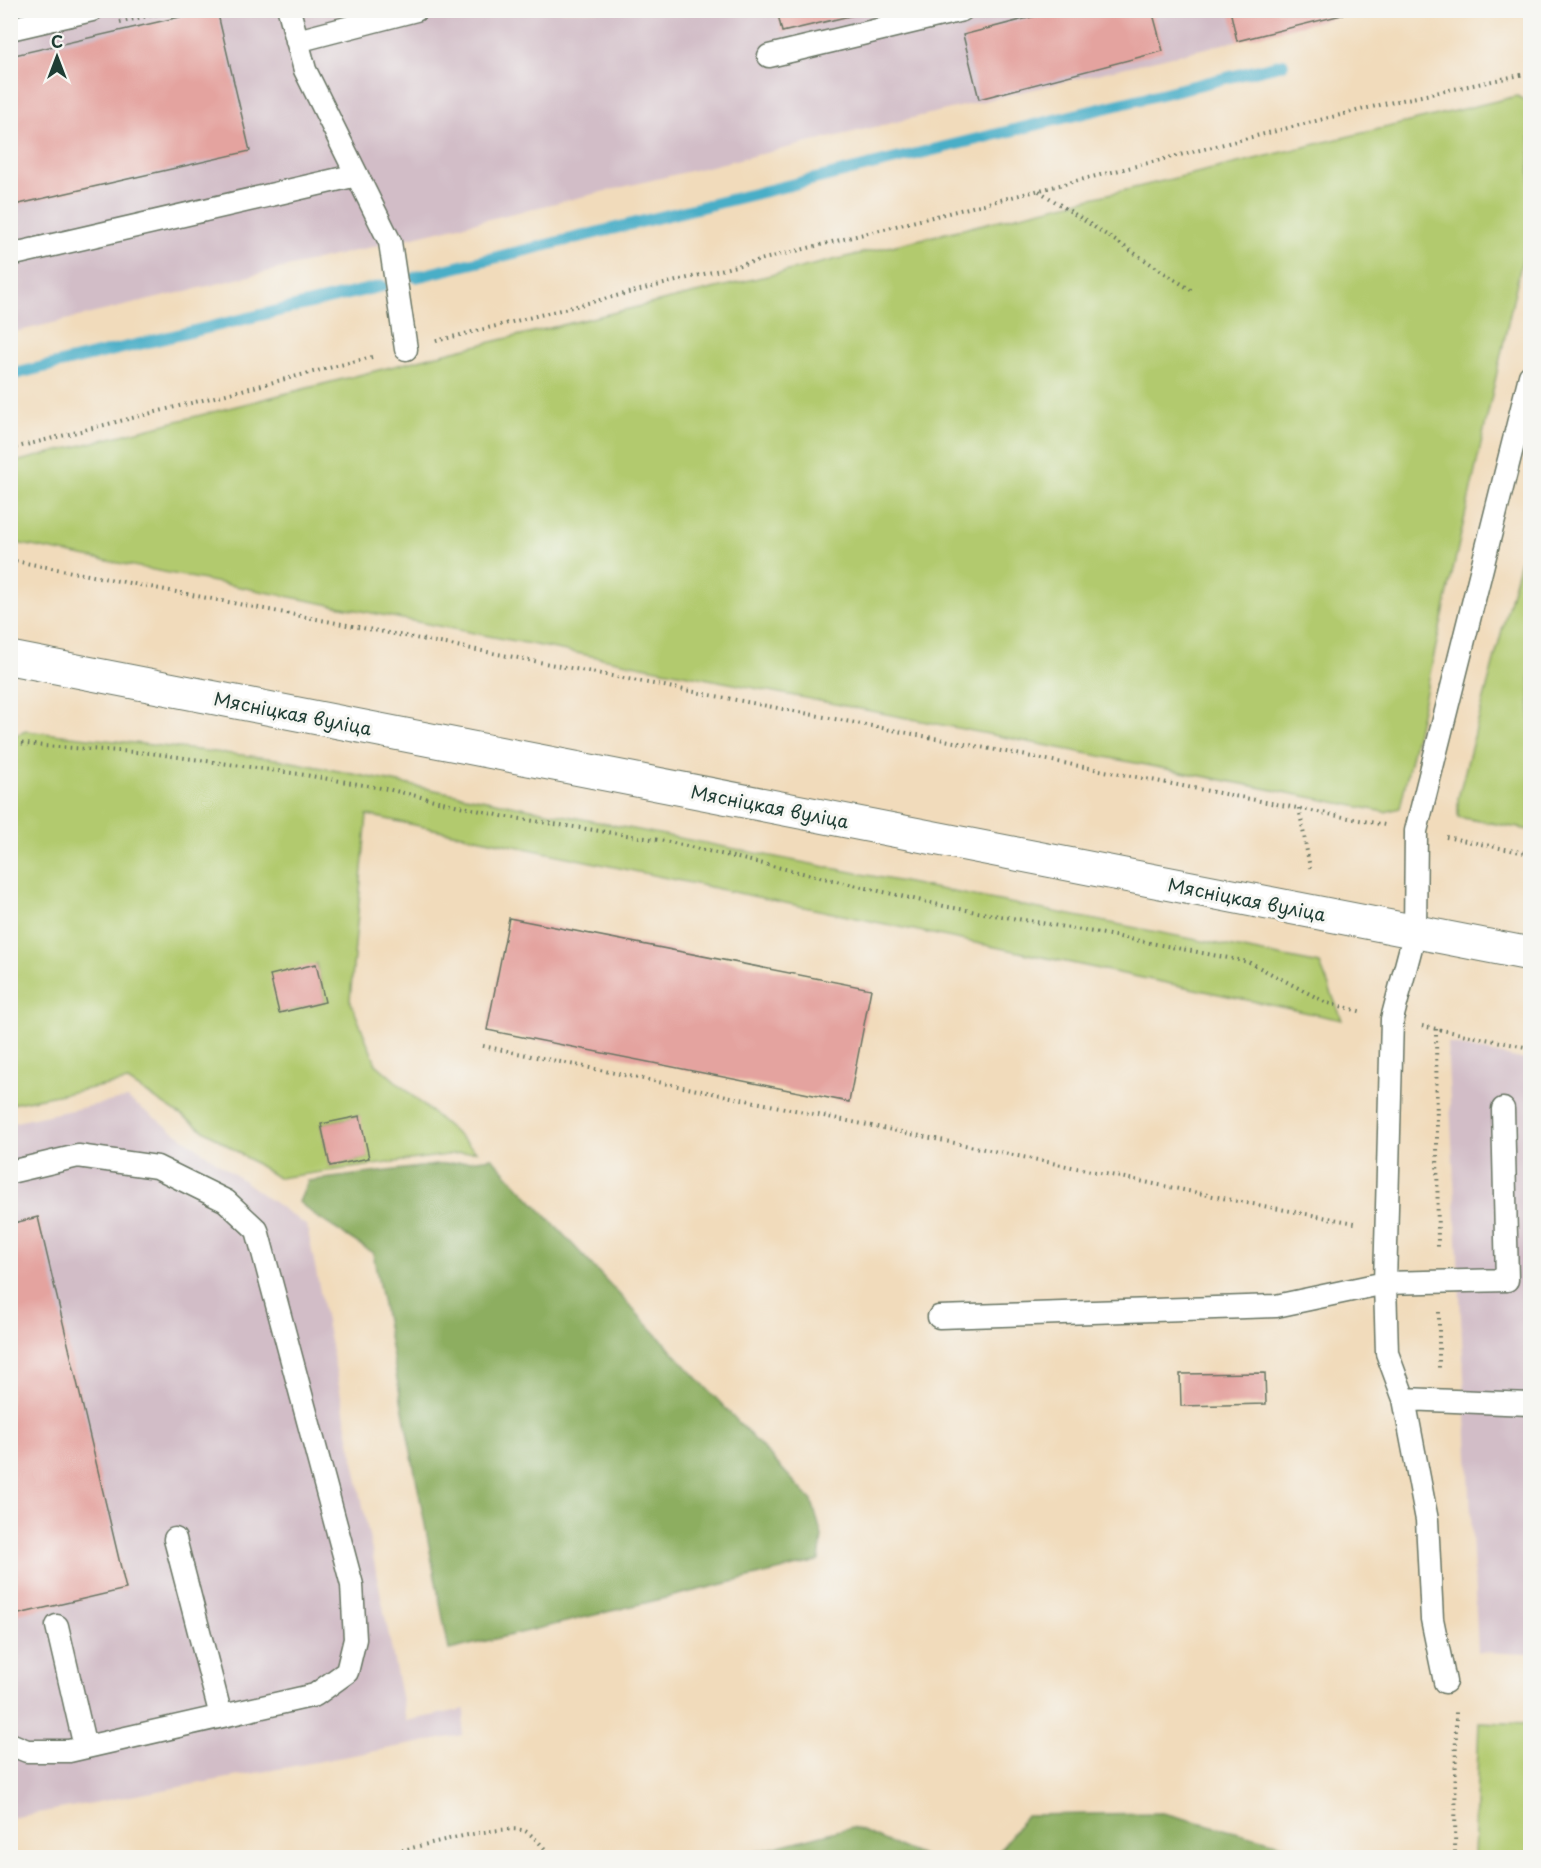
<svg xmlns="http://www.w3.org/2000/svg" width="1541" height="1868" viewBox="0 0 1541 1868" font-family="'Playpen Sans',sans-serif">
  <rect width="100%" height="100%" fill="#f6f6f2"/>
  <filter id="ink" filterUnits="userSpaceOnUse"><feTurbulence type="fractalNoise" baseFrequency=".0167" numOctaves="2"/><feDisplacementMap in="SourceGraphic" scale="12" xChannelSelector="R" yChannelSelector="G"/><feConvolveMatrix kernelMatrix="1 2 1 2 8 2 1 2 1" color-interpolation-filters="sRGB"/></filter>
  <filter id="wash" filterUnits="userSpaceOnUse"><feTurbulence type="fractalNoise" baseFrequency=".008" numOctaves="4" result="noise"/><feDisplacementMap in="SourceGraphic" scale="24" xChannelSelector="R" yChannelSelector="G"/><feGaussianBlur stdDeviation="1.35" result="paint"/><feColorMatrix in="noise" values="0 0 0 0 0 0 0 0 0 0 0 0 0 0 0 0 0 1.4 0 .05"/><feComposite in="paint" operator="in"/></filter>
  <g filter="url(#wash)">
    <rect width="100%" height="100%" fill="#f1dbbb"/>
    <!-- industrial -->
    <path fill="#d2bdc7" d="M10,11h1351l-1350,322z
      M1447,1043l83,18v593l-52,-2z
      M127,1098l180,128 99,495 59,-12 -3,26 -451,83v-695z"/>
    <!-- green -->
    <path fill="#b2ca6e" stroke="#688451" stroke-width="1.5" fill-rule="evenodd" d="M1517,96l13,8v120l-130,584 -15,4 -1374,-270v-79l443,-112z
      M1530,523v307l-72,-13v-19z
      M26,731l251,28 1043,205 22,56 -975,-205 -17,185 26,64 100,87 -198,27 -150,-97 -117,23 -1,-367zM316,964l9,38 -46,11zM359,1116l9,42 -38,8 -9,-42z
      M1479,1722l51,2v133h-56z"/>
    <!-- forest -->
    <path fill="#8dae61" stroke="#56764a" stroke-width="1.5" d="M492,1158l320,343 10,35 -3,25 -370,89 -76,-397 -56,-36 -18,-15 9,-21z
      M1163,1813l134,35 -4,10 -298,-1 31,-42z
      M852,1827l72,30h-187z"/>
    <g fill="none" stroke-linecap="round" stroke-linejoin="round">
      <!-- stream -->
      <path stroke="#48aec7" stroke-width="12" d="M416,277l867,-213
        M10,375l372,-89"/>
    </g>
    <g id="blocks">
      <!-- building -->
      <path fill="#e4a39f" d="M210,10h7l33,141 -240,55v-150z
        M777,10h94v1l-89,21z
        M1059,10h93l11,41 -184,48 -16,-64z
        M1230,10h128v1l-121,30z
        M509,918l362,71 -22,113 -362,-72z
        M316,964l9,38 -46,11 -9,-38z
        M360,1116l9,42 -39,8 -9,-42z
        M38,1217l88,372 -116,27v-392z
        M1265,1373l1,31 -85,2 -1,-32z"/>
    </g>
  </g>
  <g filter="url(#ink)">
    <use href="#blocks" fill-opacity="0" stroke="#687463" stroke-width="1.5"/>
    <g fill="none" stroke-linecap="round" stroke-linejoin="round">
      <defs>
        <path id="service" d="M289,10l16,60 85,172 16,107
          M10,29l82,-19
          M297,41l119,-31
          M769,56l193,-46
          M10,255l347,-80
          M10,1172l68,-16 79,11 69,34 31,29 95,355 3,54 -8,33 -32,23 -246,56h-42l-17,-7
          M939,1317l337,-11 109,-23 122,-3 -4,-171
          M1404,1399l126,5
          M175,1539l46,177
          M57,1626l28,121
          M1445,1682l-13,-63 -5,-99 -23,-121 -17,-46 -2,-70 7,-264 23,-87 1,-101 114,-455"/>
        <path id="secondary" d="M10,658l1520,296"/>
      </defs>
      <!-- service casing -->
      <use href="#service" stroke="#687463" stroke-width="25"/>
      <!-- secondary casing -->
      <use href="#secondary" stroke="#687463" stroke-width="35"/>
      <!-- path -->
      <path stroke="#687463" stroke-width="4" stroke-dasharray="1.5 4.5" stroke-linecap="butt" d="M120,22l42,-9 -1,-3
        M1039,191l155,101
        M436,341l952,-238 142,-30
        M10,449l366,-93
        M10,560l1375,265
        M10,742l33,4 107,7 149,21 88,15 115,27 163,25 283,66 151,26 150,29 76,40 38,10
        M1299,808l11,60
        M1446,837l84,17
        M1422,1026l108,22
        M1436,1029l2,221
        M483,1046l759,156 113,21
        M1439,1312v58
        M373,1858c27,-7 130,-36 152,-27 7,3 23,20 26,27
        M1455,1858l1,-148"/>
      <!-- service -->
      <use href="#service" stroke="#fff" stroke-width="22"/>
      <!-- secondary -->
      <use href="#secondary" stroke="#fff" stroke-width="33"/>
    </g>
  </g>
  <g text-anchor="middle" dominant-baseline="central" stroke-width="6" stroke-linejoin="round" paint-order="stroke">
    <!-- street labels -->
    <g font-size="18" fill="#1f3d34" stroke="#f6f6f2">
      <text transform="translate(293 713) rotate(11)">Мясніцкая вуліца</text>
      <text transform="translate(770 806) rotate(11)">Мясніцкая вуліца</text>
      <text transform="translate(1247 899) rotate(11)">Мясніцкая вуліца</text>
    </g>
  </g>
  <!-- margin -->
  <rect width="1541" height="1868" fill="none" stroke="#f6f6f2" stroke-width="36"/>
  <!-- north arrow -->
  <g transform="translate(57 57)" stroke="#f6f6f2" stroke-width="4.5" paint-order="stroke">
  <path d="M0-4.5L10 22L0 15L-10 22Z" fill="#1f3d34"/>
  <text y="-9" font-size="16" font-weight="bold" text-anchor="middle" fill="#1f3d34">С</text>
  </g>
</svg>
